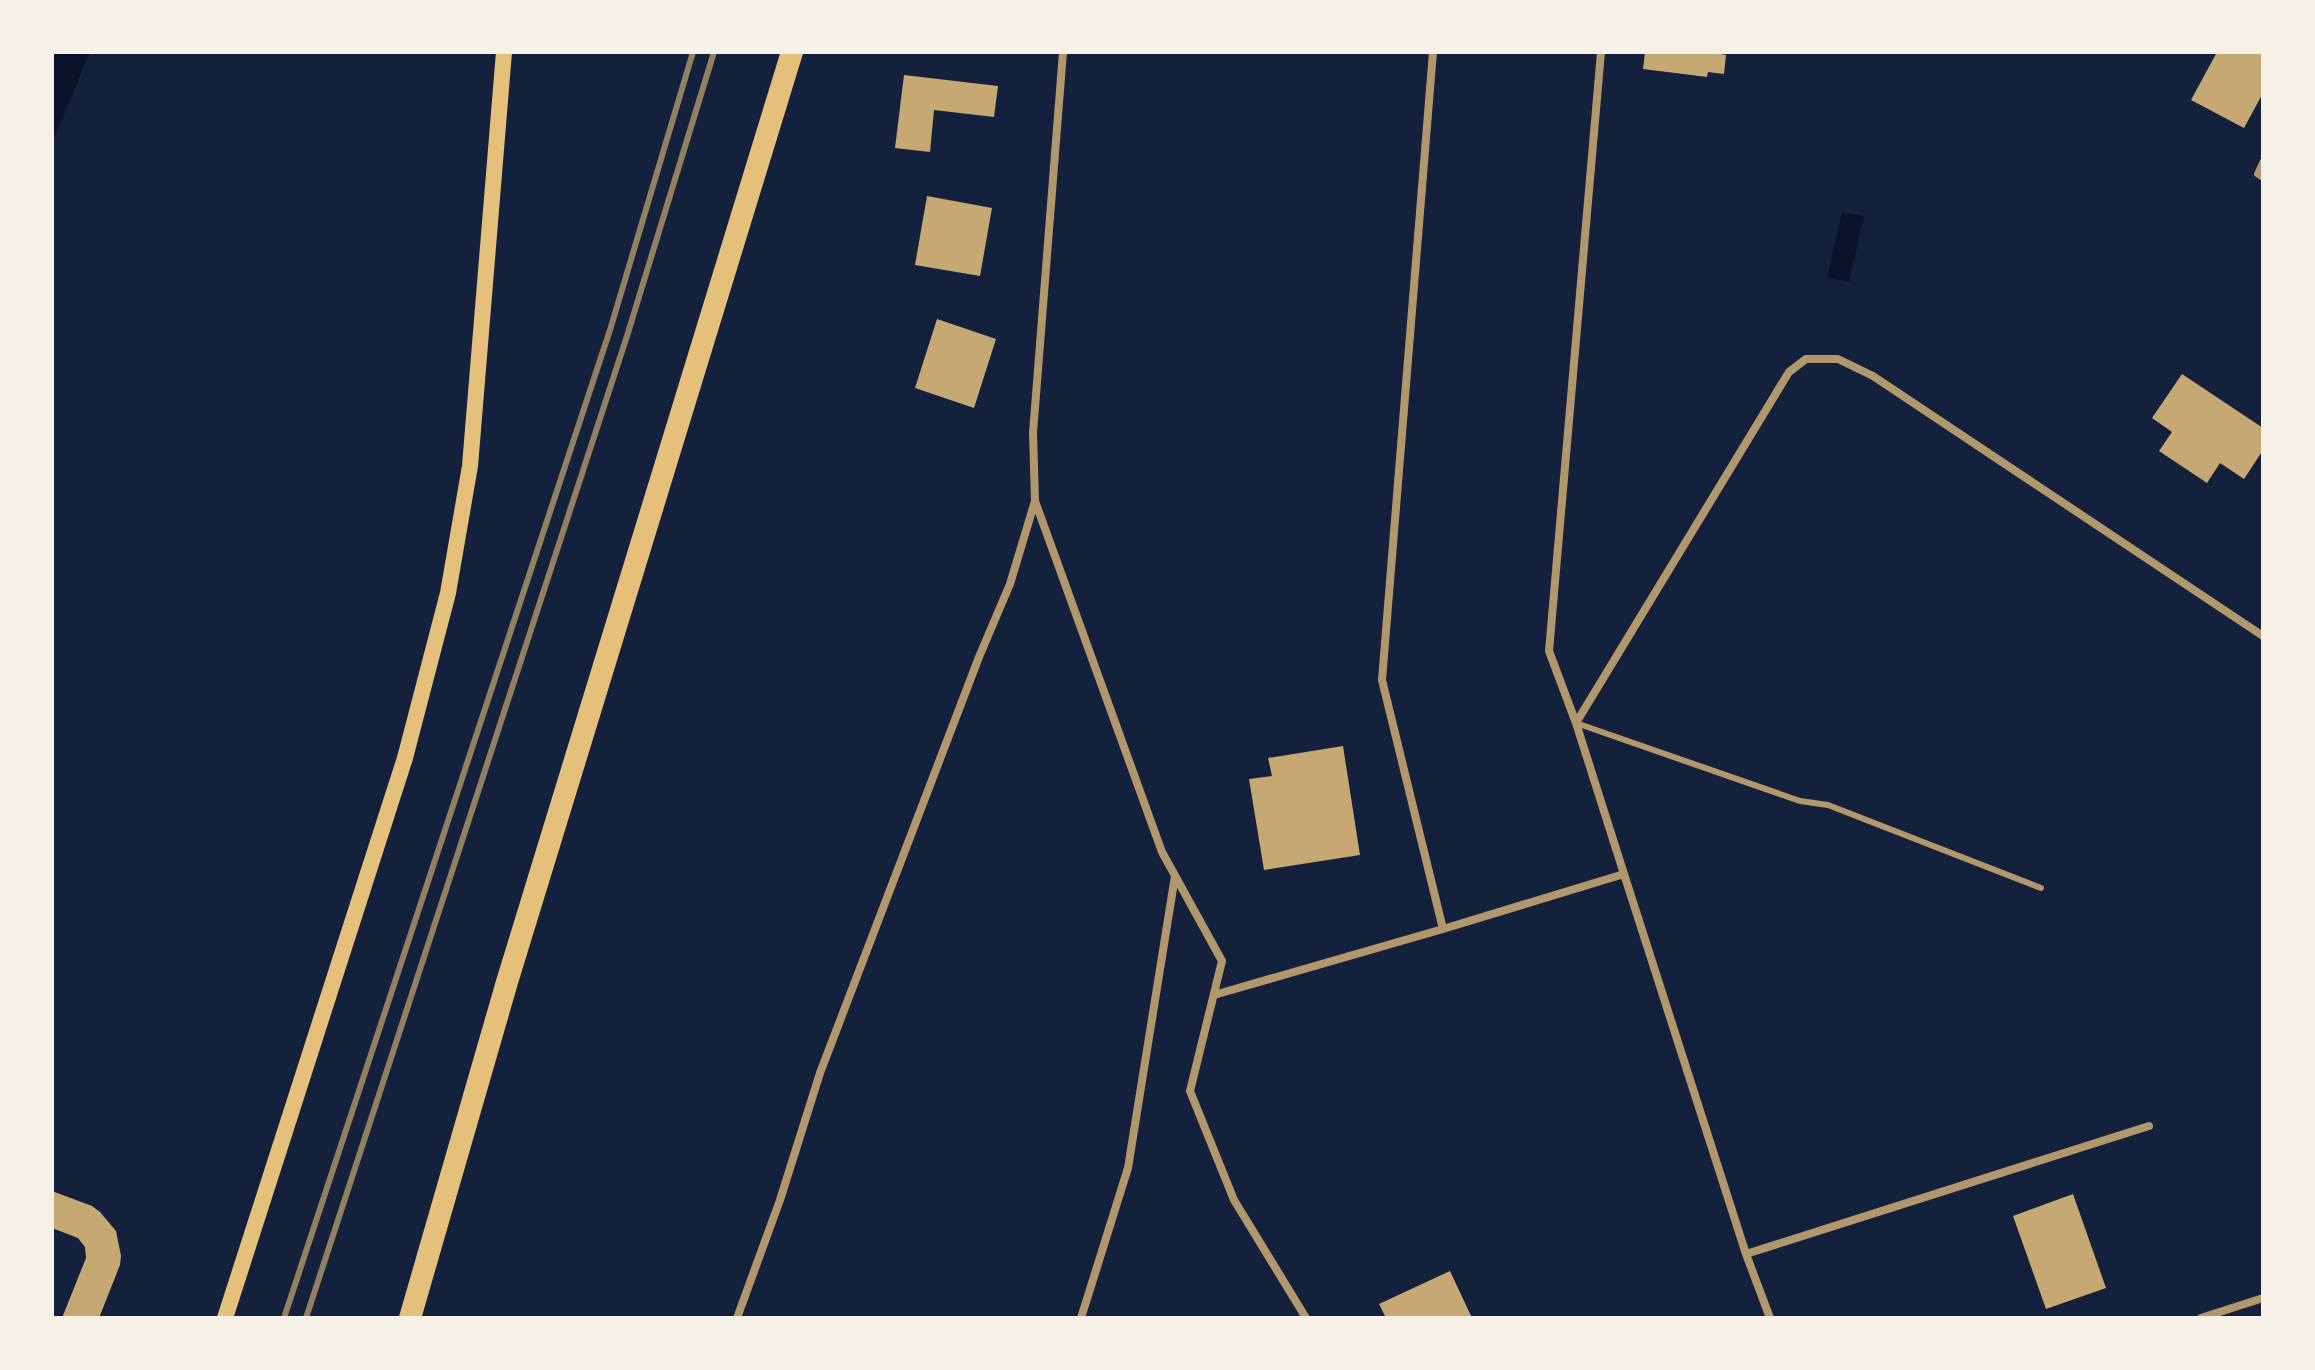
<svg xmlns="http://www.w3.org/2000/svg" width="2315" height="1370" viewBox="0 0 2315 1370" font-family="'Fira Sans',sans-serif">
  <rect width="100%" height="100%" fill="#14213d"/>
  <!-- water -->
  <path fill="#0b132b" d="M52,52h38l-38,91z
    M1842,212l22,4 -15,66 -22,-5z"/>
  <!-- building -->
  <path fill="#c6a872" d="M1645,52h65l16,3 -2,19 -16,-2 -1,5 -64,-8z
    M2217,52h46v41l-19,35 -53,-28z
    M904,75l94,11 -4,31 -60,-7 -4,42 -35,-4z
    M927,196l65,12 -12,68 -65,-11z
    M937,319l59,20 -22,69 -59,-20z
    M2182,374l81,54v22l-19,29 -24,-16 -13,20 -48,-32 13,-19 -20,-14z
    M1343,746l17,109 -96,15 -15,-91 23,-3 -4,-18z
    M52,1191l40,15 8,6 16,19 5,25 -1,9 -21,53h-37l24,-60 -1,-11 -7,-9 -26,-10z
    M2073,1194l33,94 -60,21 -33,-93z
    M1450,1271l22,47h-86l-7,-14z"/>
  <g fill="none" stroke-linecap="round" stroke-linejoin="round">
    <!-- service -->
    <path stroke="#b1986c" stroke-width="6" d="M2263,161l-6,13 6,4
      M1576,723l224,78 28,4 213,83"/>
    <!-- minor -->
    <path stroke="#b1986c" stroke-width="8" d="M1433,52l-51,628 61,249
      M1035,501l127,351 60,109 -32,130 44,109 72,118
      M1576,723l-27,-72 52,-599
      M1624,874l-48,-151 213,-351 17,-13h32l35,17 390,260
      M1214,995l229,-66 181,-55 122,380 24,64
      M1746,1254l403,-128
      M737,1318l43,-118 40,-127 159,-416 31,-73 25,-83 -2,-68 30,-381
      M1081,1318l47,-150 47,-292
      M2201,1318l62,-20"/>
    <!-- secondary -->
    <path stroke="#e5c07b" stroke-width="16" d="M225,1318l180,-560 43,-165 22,-127 34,-414"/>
    <!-- trunk -->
    <path stroke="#e5c07b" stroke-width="22" d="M410,1318l97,-336 285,-930"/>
    <!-- rail -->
    <path stroke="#918062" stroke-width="6" d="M284,1318l326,-988 83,-278
      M306,1318l321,-982 87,-284"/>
  </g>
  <!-- border -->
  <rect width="2315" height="1370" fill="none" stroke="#f6f1e7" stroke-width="108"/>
</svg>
